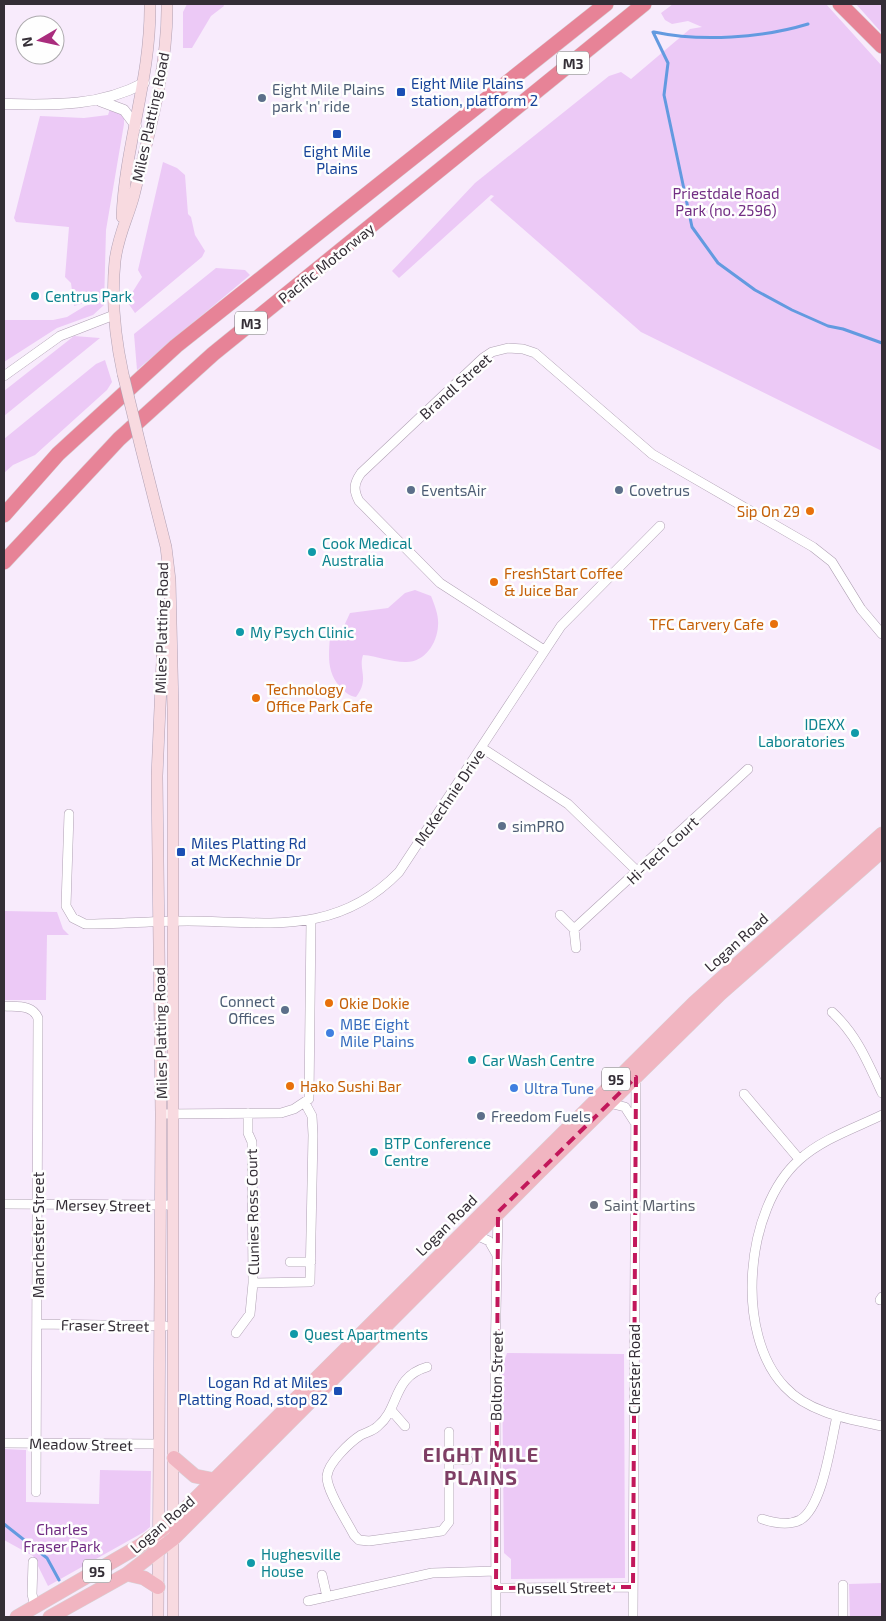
<svg xmlns="http://www.w3.org/2000/svg" width="886" height="1621" viewBox="0 0 886 1621" font-family="'Exo 2',sans-serif">
  <rect width="100%" height="100%" fill="#f8ebfc"/>
  <!-- green -->
  <path fill="#ecc9f6" d="M187,4h36l1,2 -13,10 -19,32h-9v-36z
    M673,4h153l56,62v385l-241,-119 -151,-132 4,-4 -3,-1 -92,83 -7,-7 83,-88 134,-107 12,-4 10,7 59,-50 12,-2 -14,-6 -16,3 -7,-4 -4,-7z
    M856,4h26v29l-1,-1z
    M110,109l14,7v8l-18,106 -2,75 -11,10 -36,13 -53,34v-42h49l14,-3 18,-11 12,-4 1,-3 -24,7 -3,-23 -6,-6 4,-50 -53,-5 -2,-4 26,-102 44,2 24,-3z
    M163,162l14,6 8,7 3,39 3,3 4,18 10,16 -3,6 -67,56 -7,-10 2,-7 12,-19 -4,-7z
    M216,268l29,2 5,5 -113,95 -3,-36z
    M74,336l26,2 -96,78v-25z
    M105,360l7,22 -5,8 -72,65 -22,10 -9,8v-34l92,-75z
    M415,590l16,6c4,10 8,20 7,30 -1,18 -14,37 -33,36 -14,0 -28,-6 -42,-7 -5,15 7,24 -7,42 -7,-1 -11,-5 -16,-10 -14,-16 -11,-32 -10,-52l14,-9 6,-13 38,-5 17,-15z
    M4,911l53,1 6,17 6,6h-22l-1,65h-42z
    M507,1353l117,1 1,224 -114,1v-20l-7,-6 -2,-186z
    M4,1449l22,1v52l73,2 1,-34 51,1 -1,56 -6,5 -96,54 -15,-30 -29,-16z
    M882,1583v34h-32l-1,-33z"/>
  <g fill="none" stroke-linecap="round" stroke-linejoin="round">
    <!-- stream -->
    <path stroke="#639ae0" stroke-width="3" d="M653,32l15,31 -4,32 28,132 26,36 37,27 37,20 36,16 15,3 39,14
      M654,32c47,10 108,6 154,-8
      M4,1524l43,34 12,22"/>
    <defs>
      <path id="minor" d="M4,376l56,-40 54,-21
        M544,650l-104,-67 -81,-82c-6,-11 -5,-18 2,-28l122,-115 9,-6 16,-4 15,1 12,4 117,101 161,93 19,15 29,47 21,25
        M482,748l86,56 70,68
        M69,814l-3,92 7,12 12,6c34,0 69,-3 103,-3 81,1 149,15 211,-49l162,-246 99,-100
        M560,915l14,14 2,19
        M574,929l174,-160
        M4,1006c13,1 28,-2 34,12l-2,474
        M832,1012c25,23 36,51 50,81
        M744,1094l55,65
        M609,1103l16,4 9,14
        M248,1113v20l4,9 1,141 57,-1 3,-147 -1,-19 -7,-13
        M161,1114l120,-1 13,-4 15,-10 2,-179
        M882,1115c-27,13 -60,24 -83,45 -54,48 -65,174 -14,227 24,26 64,32 97,39
        M4,1204l168,1
        M476,1235l13,6 8,14
        M290,1262h21
        M880,1300l2,-3
        M38,1324l127,2
        M236,1333l14,-19 3,-31
        M427,1367c-35,10 -27,41 -49,59 -5,5 -11,6 -17,9 -11,7 -33,28 -34,41 -1,14 20,45 27,59l5,5 10,1 73,-10 7,-9v-90
        M391,1410l14,16
        M4,1443l155,1
        M449,1460h19
        M762,1519c12,4 26,7 38,1 23,-13 31,-79 37,-104
        M33,1562l-1,32 3,13
        M322,1575l5,22
        M843,1585v32
        M496,1588l137,-1
        M308,1601l124,-28 64,-2
        M496,1617l-1,-255 3,-149
        M633,1617l3,-540"/>
      <path id="tertiary" d="M100,101l24,9 12,16
        M4,104c49,1 95,3 140,-21"/>
      <path id="secondary" d="M122,217c3,-73 29,-138 28,-213
        M123,374c-8,-37 -12,-75 -8,-113 3,-26 13,-43 19,-66 15,-62 34,-127 33,-191
        M141,448l25,99 4,33 3,129v908
        M158,1617l3,-503 -4,-338 7,-160"/>
      <path id="primary" d="M174,1458l21,18 20,4
        M127,1574l17,4 14,9
        M17,1617l124,-72 32,-24 521,-518 188,-169
        M50,1617l77,-43 46,-35 366,-367 181,-178 162,-143"/>
      <path id="motorway" d="M840,4l42,42
        M4,515l54,-61 118,-108 430,-342
        M4,562l115,-123 94,-85 431,-350"/>
    </defs>
    <!-- minor casing -->
    <use href="#minor" stroke="#b0a1b4" stroke-width="10"/>
    <!-- tertiary casing -->
    <use href="#tertiary" stroke="#b0a1b4" stroke-width="11"/>
    <!-- secondary casing -->
    <use href="#secondary" stroke="#b0a1b4" stroke-width="12"/>
    <!-- primary casing -->
    <use href="#primary" stroke="#d6d5d7" stroke-width="15"/>
    <!-- motorway casing -->
    <use href="#motorway" stroke="#d6d5d7" stroke-width="16"/>
    <!-- minor -->
    <use href="#minor" stroke="#fff" stroke-width="9"/>
    <!-- tertiary -->
    <use href="#tertiary" stroke="#fff" stroke-width="10"/>
    <!-- secondary -->
    <use href="#secondary" stroke="#f8dae0" stroke-width="11"/>
    <!-- primary -->
    <use href="#primary" stroke="#f1b5c1" stroke-width="14"/>
    <!-- motorway -->
    <use href="#motorway" stroke="#e78397" stroke-width="15"/>
    <defs>
      <path id="secondary-bridge" d="M123,374l18,74"/>
    </defs>
    <!-- secondary-bridge casing -->
    <use href="#secondary-bridge" stroke="#b0a1b4" stroke-width="12" stroke-linecap="butt"/>
    <!-- secondary-bridge -->
    <use href="#secondary-bridge" stroke="#f8dae0" stroke-width="11"/>
  </g>
  <!-- marked area -->
  <path fill="none" stroke="#c2185b" stroke-width="4" stroke-dasharray="10 6" stroke-linejoin="round" d="M636,1077l-3,510 -137,1 2,-376z"/>
  <!-- markers -->
  <g fill="#1a4fb4" stroke="#fefefe" stroke-width="2">
    <rect x="396" y="87" width="10" height="10" rx="2.5"/>
    <rect x="332" y="129" width="10" height="10" rx="2.5"/>
    <rect x="176" y="847" width="10" height="10" rx="2.5"/>
    <rect x="333" y="1386" width="10" height="10" rx="2.5"/>
  </g>
  <g fill="#5c6f8a" stroke="#fefefe" stroke-width="2">
    <circle cx="262" cy="98" r="5"/>
    <circle cx="411" cy="490" r="5"/>
    <circle cx="619" cy="490" r="5"/>
    <circle cx="502" cy="826" r="5"/>
    <circle cx="285" cy="1010" r="5"/>
    <circle cx="481" cy="1116" r="5"/>
  </g>
  <g fill="#0f9aa8" stroke="#fefefe" stroke-width="2">
    <circle cx="35" cy="296" r="5"/>
    <circle cx="312" cy="552" r="5"/>
    <circle cx="240" cy="632" r="5"/>
    <circle cx="855" cy="733" r="5"/>
    <circle cx="472" cy="1060" r="5"/>
    <circle cx="374" cy="1152" r="5"/>
    <circle cx="294" cy="1334" r="5"/>
    <circle cx="251" cy="1563" r="5"/>
  </g>
  <g fill="#e8710a" stroke="#fefefe" stroke-width="2">
    <circle cx="810" cy="511" r="5"/>
    <circle cx="494" cy="582" r="5"/>
    <circle cx="774" cy="624" r="5"/>
    <circle cx="256" cy="698" r="5"/>
    <circle cx="329" cy="1003" r="5"/>
    <circle cx="290" cy="1086" r="5"/>
  </g>
  <g fill="#3f7fe0" stroke="#fefefe" stroke-width="2">
    <circle cx="330" cy="1033" r="5"/>
    <circle cx="514" cy="1088" r="5"/>
  </g>
  <circle fill="#6b7280" stroke="#fefefe" stroke-width="2" cx="594" cy="1205" r="5"/>
  <g text-anchor="middle" dominant-baseline="central" stroke-width="5" stroke-linejoin="round" paint-order="stroke">
    <!-- shield labels -->
    <g fill="#fefefe" stroke="#716c72" stroke-width="1">
      <rect x="557" y="51.5" width="32" height="23" rx="4"/>
      <rect x="235" y="311.5" width="32" height="23" rx="4"/>
      <rect x="602" y="1067.5" width="28" height="23" rx="4"/>
      <rect x="83" y="1559.5" width="28" height="23" rx="4"/>
    </g>
    <g font-size="14" font-weight="bold" fill="#342e36">
      <text x="573" y="63">M3</text>
      <text x="251" y="323">M3</text>
      <text x="616" y="1079">95</text>
      <text x="97" y="1571">95</text>
    </g>
    <!-- transit labels -->
    <g font-size="15" fill="#164399" stroke="#fefefe" text-anchor="start">
      <text x="411" y="83">Eight Mile Plains<tspan x="411" dy="17">station, platform 2</tspan></text>
      <text x="337" y="151" text-anchor="middle">Eight Mile<tspan x="337" dy="17">Plains</tspan></text>
      <text x="191" y="843">Miles Platting Rd<tspan x="191" dy="17">at McKechnie Dr</tspan></text>
      <text x="328" y="1382" text-anchor="end">Logan Rd at Miles<tspan x="328" dy="17">Platting Road, stop 82</tspan></text>
    </g>
    <!-- service labels -->
    <g font-size="15" fill="#4e5e75" stroke="#fefefe" text-anchor="start">
      <text x="272" y="89">Eight Mile Plains<tspan x="272" dy="17">park 'n' ride</tspan></text>
      <text x="421" y="490">EventsAir</text>
      <text x="629" y="490">Covetrus</text>
      <text x="512" y="826">simPRO</text>
      <text x="275" y="1001" text-anchor="end">Connect<tspan x="275" dy="17">Offices</tspan></text>
      <text x="491" y="1116">Freedom Fuels</text>
    </g>
    <!-- street labels -->
    <g font-size="15" fill="#342e36" stroke="#fefefe">
      <text transform="translate(150 117) rotate(-78)">Miles Platting Road</text>
      <text transform="translate(326 263) rotate(-39)">Pacific Motorway</text>
      <text transform="translate(455 386) rotate(-42)">Brandl Street</text>
      <text transform="translate(161 628) rotate(-89)">Miles Platting Road</text>
      <text transform="translate(449 797) rotate(-56)">McKechnie Drive</text>
      <text transform="translate(662 850) rotate(-43)">Hi-Tech Court</text>
      <text transform="translate(736 942) rotate(-42)">Logan Road</text>
      <text transform="translate(160 1033) rotate(-91)">Miles Platting Road</text>
      <text transform="translate(103 1205) rotate(1)">Mersey Street</text>
      <text transform="translate(252 1212) rotate(-91)">Clunies Ross Court</text>
      <text transform="translate(446 1225) rotate(-45)">Logan Road</text>
      <text transform="translate(38 1235) rotate(-90)">Manchester Street</text>
      <text transform="translate(105 1325) rotate(1)">Fraser Street</text>
      <text transform="translate(634 1369) rotate(-90)">Chester Road</text>
      <text transform="translate(496 1376) rotate(-89)">Bolton Street</text>
      <text transform="translate(81 1444) rotate(1)">Meadow Street</text>
      <text transform="translate(162 1524) rotate(-41)">Logan Road</text>
      <text transform="translate(564 1587) rotate(-1)">Russell Street</text>
    </g>
    <!-- park labels -->
    <g font-size="15" fill="#712d83" stroke="#fefefe">
      <text x="726" y="193">Priestdale Road<tspan x="726" dy="17">Park (no. 2596)</tspan></text>
      <text x="62" y="1529">Charles<tspan x="62" dy="17">Fraser Park</tspan></text>
    </g>
    <!-- culture labels -->
    <g font-size="15" fill="#0d838f" stroke="#fefefe" text-anchor="start">
      <text x="45" y="296">Centrus Park</text>
      <text x="322" y="543">Cook Medical<tspan x="322" dy="17">Australia</tspan></text>
      <text x="250" y="632">My Psych Clinic</text>
      <text x="845" y="724" text-anchor="end">IDEXX<tspan x="845" dy="17">Laboratories</tspan></text>
      <text x="482" y="1060">Car Wash Centre</text>
      <text x="384" y="1143">BTP Conference<tspan x="384" dy="17">Centre</tspan></text>
      <text x="304" y="1334">Quest Apartments</text>
      <text x="261" y="1554">Hughesville<tspan x="261" dy="17">House</tspan></text>
    </g>
    <!-- food labels -->
    <g font-size="15" fill="#c56008" stroke="#fefefe" text-anchor="start">
      <text x="800" y="511" text-anchor="end">Sip On 29</text>
      <text x="504" y="573">FreshStart Coffee<tspan x="504" dy="17">&amp; Juice Bar</tspan></text>
      <text x="764" y="624" text-anchor="end">TFC Carvery Cafe</text>
      <text x="266" y="689">Technology<tspan x="266" dy="17">Office Park Cafe</tspan></text>
      <text x="339" y="1003">Okie Dokie</text>
      <text x="300" y="1086">Hako Sushi Bar</text>
    </g>
    <!-- shop labels -->
    <g font-size="15" fill="#366cbe" stroke="#fefefe" text-anchor="start">
      <text x="340" y="1024">MBE Eight<tspan x="340" dy="17">Mile Plains</tspan></text>
      <text x="524" y="1088">Ultra Tune</text>
    </g>
    <!-- worship labels -->
    <g font-size="15" fill="#5b616d" stroke="#fefefe" text-anchor="start">
      <text x="604" y="1205">Saint Martins</text>
    </g>
    <!-- district labels -->
    <g font-size="20" font-weight="bold" letter-spacing="1" fill="#7e3e64" stroke="#fefefe">
      <text x="481" y="1454">EIGHT MILE<tspan x="481" dy="23">PLAINS</tspan></text>
    </g>
  </g>
  <!-- border -->
  <rect width="886" height="1621" fill="none" stroke="#342e36" stroke-width="10"/>
  <!-- north arrow -->
  <g transform="translate(40 40) rotate(261)"><circle r="24" fill="#fefefe" stroke="#adabae"/>
  <path d="M0-4L9 19L0 12L-9 19Z" fill="#a92c7d"/>
  <text y="-8" font-size="14" font-weight="bold" text-anchor="middle" fill="#342e36">N</text>
  </g>
</svg>
